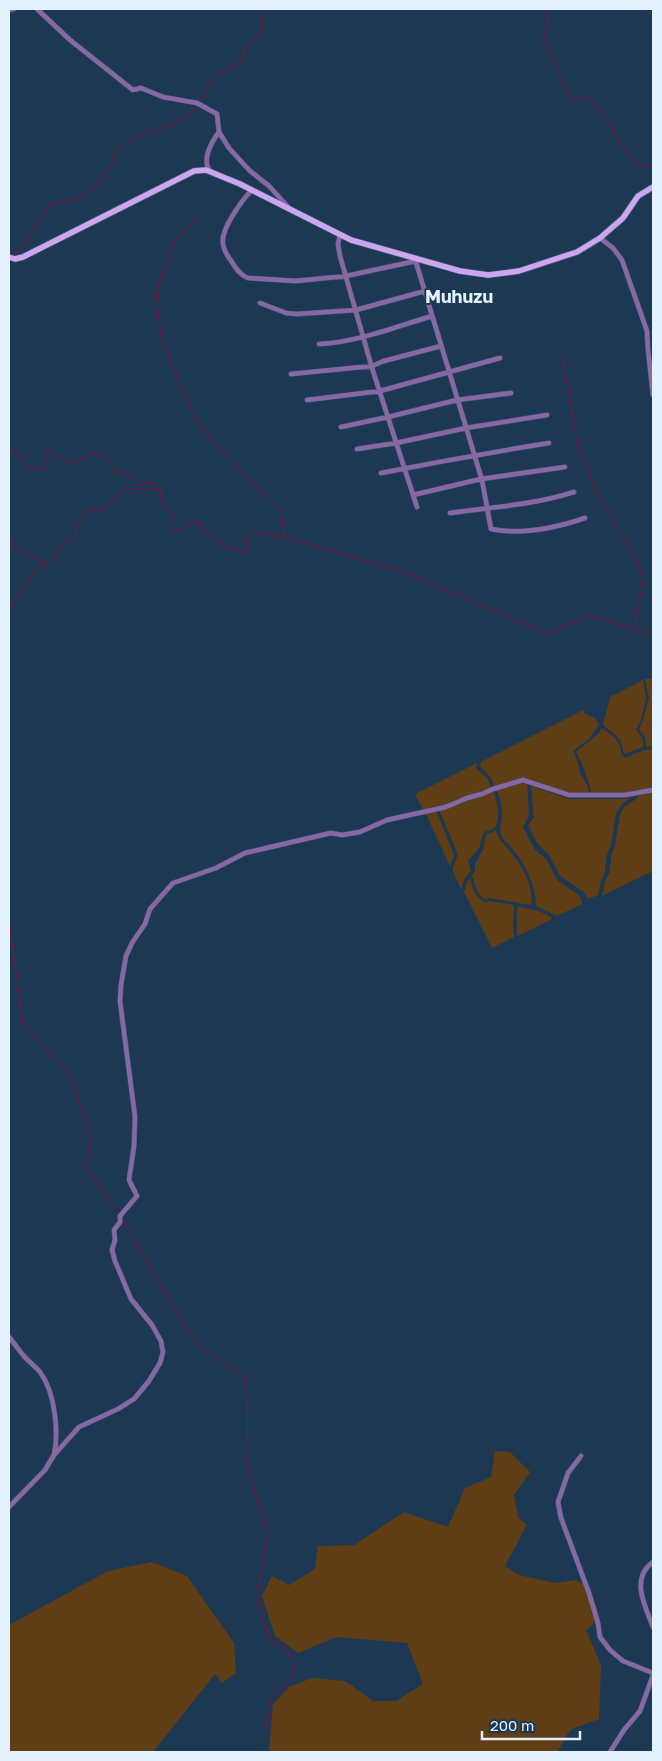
<svg xmlns="http://www.w3.org/2000/svg" width="662" height="1761" viewBox="0 0 662 1761" font-family="'Golos Text',sans-serif">
  <rect width="100%" height="100%" fill="#1d3852"/>
  <!-- green -->
  <path fill="#5f3e16" d="M645,679h8v67l-7,1c0,-7 -1,-12 -7,-17l4,-10 6,-22z
    M643,680l3,18 -5,22 -5,10c5,6 8,9 7,17l-18,7 -2,-2c1,-12 -11,-20 -20,-27l7,-28z
    M583,710l2,4 10,4 4,7 -10,14 -16,12c4,7 5,13 7,21 3,7 8,12 9,20l-20,3 -48,-17 -27,8 -3,-8 -11,-12 1,-4z
    M602,728c8,6 20,13 19,25l4,5 19,-8 9,-1v39l-28,6 -34,-1c0,-7 -11,-35 -15,-41l22,-18z
    M477,763l-1,5 12,11 3,9 -7,4 -18,4 -19,9 -24,5 -8,-16z
    M521,781l6,2 2,32 -6,12 12,23 11,9 11,21 23,16 2,8 -25,12 -21,-10c0,-22 -11,-42 -25,-59 -3,-4 -9,-8 -10,-12 -2,-6 1,-13 1,-19 1,-5 -3,-23 -5,-26z
    M531,786l38,13h54l9,-2 -10,7 -6,10 -5,31 -5,12 -1,15 -4,9 -3,14 -10,4 -4,-7 -24,-16 -11,-21 -12,-12 -9,-18 6,-8z
    M492,790c5,6 9,30 3,37 -2,3 -8,4 -11,5l-5,16 -11,13 3,9 -7,10 -3,9 -9,-20 6,-14 -19,-46z
    M653,791v80l-51,25 3,-15 5,-9 1,-16 4,-10 5,-32 4,-7 12,-8 5,-6z
    M436,810l18,45 -4,11 -25,-54z
    M496,830c2,9 6,12 12,19 14,16 26,35 23,56l-43,-7 -2,2c-11,-7 -10,-15 -14,-25l3,-4v-7l8,-14 3,-15z
    M470,878c3,12 5,18 16,25l4,-2 24,4 -1,17 1,15 -22,11 -28,-56 3,-11z
    M517,906l22,5 12,6v3l-34,16z
    M495,1451l15,1 20,20 -16,23 4,22 9,8 -22,41 14,9 36,8 20,-3 15,7 10,32 -14,11 15,35 -2,54 -29,11 -13,22h-288l4,-48 16,-17 23,-9 33,3 28,20h23l27,-17 -16,-41 -71,-6 -38,16 -23,-17 -13,-40 10,-20 17,9 26,-16 3,-23 36,-1 50,-33 44,15 17,-39 26,-11z
    M152,1562l35,14 47,67 2,30 -14,10 -7,-9 -62,78h-144v-127l99,-54z"/>
  <g fill="none" stroke-linecap="round" stroke-linejoin="round">
    <!-- stream -->
    <path stroke="#8a0e3b" stroke-width="1" d="M550,9l-6,29 26,61 23,1 43,65 17,2
      M200,104l5,-14 8,-13 29,-16 3,-13 18,-18 -1,-7 2,-12 -3,-2
      M202,213l-29,30 -17,50 5,44 32,78 11,15 38,43 39,36 3,27
      M13,256l10,-10 27,-42 31,-6 11,-10 5,-2 6,-14 11,-9 -2,-3c3,-12 28,-24 38,-30l5,3 9,-7 7,2 8,-10 6,1 12,-13
      M563,356l14,88 20,48 41,71 5,20 -7,31 -1,14
      M9,448l14,9 3,8 3,2 12,3 7,-6 -3,-10 2,-4c6,1 9,5 14,8 11,8 21,3 29,-6h5l13,8 7,11 17,5 9,7h11l9,7 2,14c11,9 11,14 10,28l15,-6 2,-4h9l-1,4c8,5 20,19 28,21 7,1 13,2 20,5l2,-7 -4,-2 7,-11h6l27,5 120,35 144,62 40,-19 65,20
      M9,536l7,13 29,14
      M9,610l25,-38 23,-16c3,-12 6,-16 18,-18l1,-14 8,-12 12,-3 6,3 22,-23 22,1 11,-2 4,8
      M9,921l14,102 46,51 23,63 -7,29 34,48
      M121,1218l74,125 52,36 1,92 20,61 -11,63 8,32 6,14 12,4 13,18 -4,14 -20,21 -6,31"/>
    <defs>
      <path id="minor" d="M37,9l33,31 63,50 8,-2 22,9 34,6 20,11 2,18 10,16 20,22 20,16 19,21
        M9,10l5,-1
        M210,171c-9,-11 2,-30 9,-39
        M252,190c-10,10 -32,40 -29,54 1,7 5,13 9,18 4,7 8,13 16,16l48,3 50,-5 70,-15
        M340,235l-2,9 2,12 32,112 45,139
        M600,238l13,10 9,12 25,71 1,19 5,45
        M415,259l67,221 9,49c31,6 65,-1 94,-11
        M260,303l26,10 11,1 59,-4 69,-19
        M319,344c39,-2 76,-17 113,-28
        M291,374l81,-8 12,-5 57,-15
        M307,400l73,-9 120,-33
        M341,427l47,-10 69,-17 54,-7
        M357,449l39,-6 70,-15 81,-13
        M381,473c56,-11 112,-21 168,-30
        M413,495l68,-16 84,-12
        M450,513c41,-6 84,-8 124,-21
        M9,1337c5,6 9,12 14,18 5,6 12,11 17,17 15,20 19,60 14,83
        M581,1456l-13,17 -10,29 3,16 28,75 9,30 2,14 10,13 13,11 30,12
        M9,1507l36,-37 9,-15 25,-28 39,-18 16,-10 15,-18 11,-18 3,-11 -2,-11 -9,-16 -21,-26 -16,-38 -3,-11 3,-10 -1,-10 6,-8v-6l17,-20 -8,-16 5,-34 1,-29 -15,-116 1,-16 5,-29 6,-13 13,-19 5,-15 23,-26 43,-15 29,-15 86,-20 11,2 18,-3 27,-12 59,-13 21,-9 15,-4 11,-5 30,-9 46,15h56l28,-5
        M653,1562c-23,16 -8,44 0,65
        M610,1752l14,-22 16,-19 13,-36"/>
      <path id="major" d="M9,257l6,2 8,-2 171,-86 12,-1 34,14 111,56 109,31 28,4 31,-4 58,-19 23,-14 23,-20 15,-22 15,-9"/>
    </defs>
    <!-- minor casing -->
    <use href="#minor" stroke="#3d566e" stroke-width="5.5"/>
    <!-- major casing -->
    <use href="#major" stroke="#3d566e" stroke-width="7"/>
    <!-- minor -->
    <use href="#minor" stroke="#8868a4" stroke-width="4.5"/>
    <!-- major -->
    <use href="#major" stroke="#cca6ef" stroke-width="5.5"/>
  </g>
  <g text-anchor="middle" dominant-baseline="central" stroke-width="4" stroke-linejoin="round" paint-order="stroke">
    <!-- quarter labels -->
    <g font-size="18" font-weight="bold" fill="#e4f1fe" stroke="#1d3852">
      <text x="459" y="296">Muhuzu</text>
    </g>
  </g>
  <!-- border -->
  <rect width="662" height="1761" fill="none" stroke="#e4f1fe" stroke-width="20"/>
  <!-- scale -->
  <path d="M482 1731v8h98v-8" fill="none" stroke="#e4f1fe" stroke-width="2.5"/>
  <text x="490" y="1731" font-size="15" fill="#e4f1fe" stroke="#1d3852" stroke-width="4" paint-order="stroke">200 m</text>
</svg>
